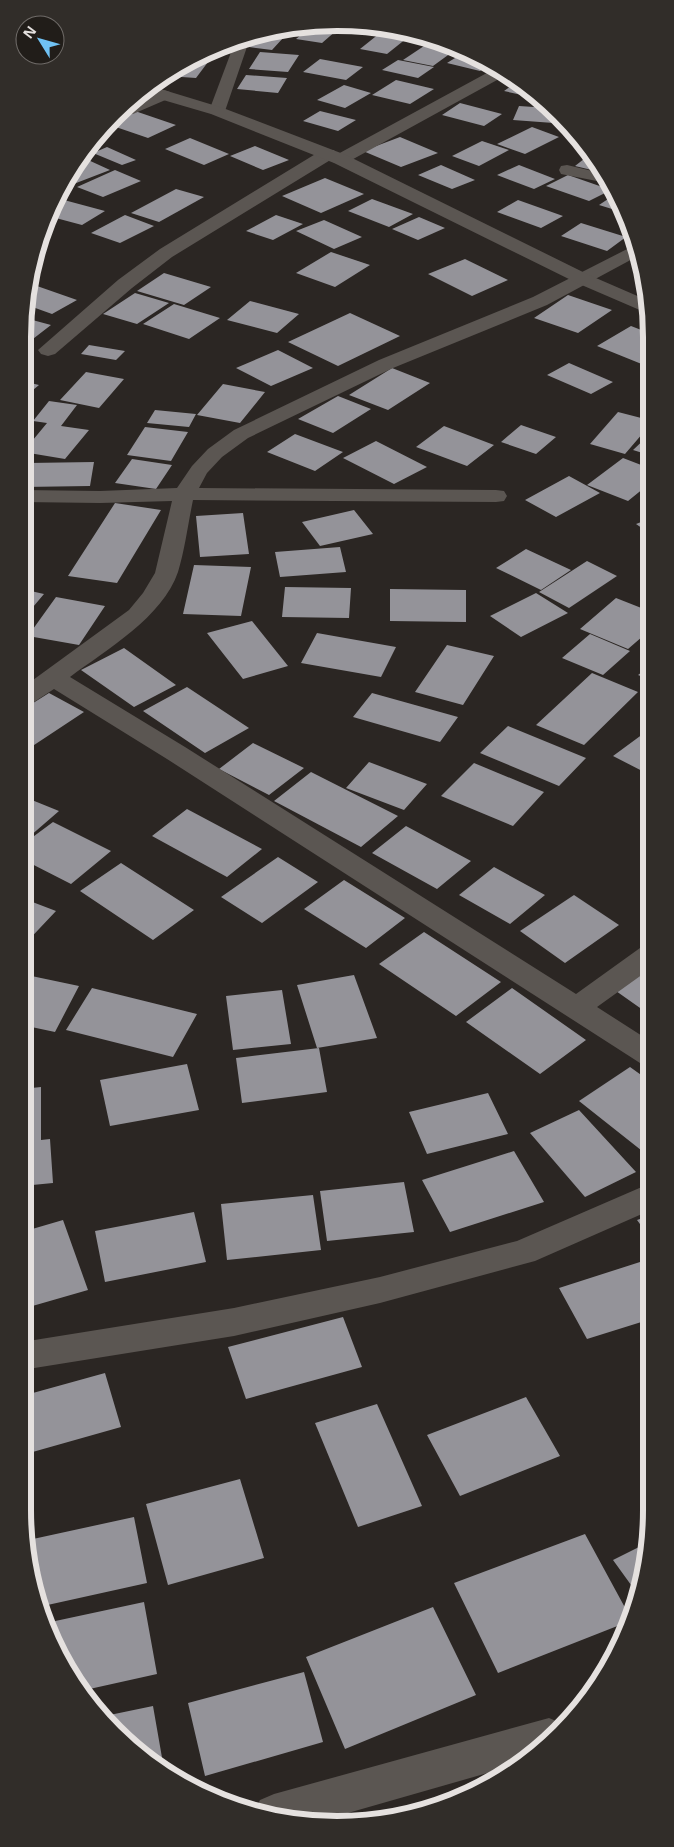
<svg xmlns="http://www.w3.org/2000/svg" width="674" height="1847" viewBox="0 0 674 1847" font-family="'Noto Sans',sans-serif">
  <rect width="100%" height="100%" fill="#2b2623"/>
  <!-- building -->
  <path fill="#949399" d="M312,26l25,4 -15,13 -26,-4z
    M380,33l27,5 -20,16 -27,-5z
    M264,36l19,2 -11,12 -23,-3 9,-9z
    M433,40l22,10 -22,16 -30,-6z
    M260,52l39,3 -11,17 -39,-3z
    M463,53l26,12 -9,6 -33,-8z
    M201,57l10,1 -15,20 -29,-2 13,-12z
    M320,59l43,8 -17,13 -43,-8z
    M398,60l36,7 -16,11 -36,-8z
    M246,75l41,3 -9,15 -41,-4z
    M396,80l38,9 -24,15 -38,-9z
    M518,81l3,3 13,11 -3,2 -27,-6z
    M344,85l27,8 -26,15 -28,-8z
    M460,103l42,11 -18,12 -42,-11z
    M519,106l30,2 18,16 -54,-4z
    M132,110l44,15 -28,13 -38,-13 13,-10z
    M320,111l36,9 -18,11 -35,-10z
    M532,127l27,10 -34,17 -28,-10z
    M400,137l38,16 -37,14 -38,-16z
    M190,138l39,16 -25,11 -39,-16z
    M482,141l27,9 -30,16 -27,-10z
    M255,146l34,14 -26,10 -33,-14z
    M107,147l29,13 -14,5 -29,-12z
    M589,155l11,17 -25,-6z
    M86,159l24,11 -39,15 -2,-1 10,-22z
    M441,165l34,15 -23,9 -34,-14z
    M519,165l36,14 -21,10 -37,-14z
    M115,170l26,11 -38,16 -26,-10z
    M568,175l43,15 -22,11 -43,-15z
    M325,178l39,16 -43,19 -39,-17z
    M176,189l28,8 -45,25 -28,-9z
    M614,195l11,18 -26,-8z
    M372,199l41,15 -24,13 -41,-16z
    M64,200l41,11 -23,14 -30,-8 7,-14z
    M518,200l45,16 -22,12 -44,-16z
    M125,215l29,11 -34,17 -29,-10z
    M276,215l27,9 -30,16 -27,-9z
    M419,217l26,11 -27,12 -26,-11z
    M324,220l38,17 -28,12 -38,-18z
    M581,223l45,14 -19,14 -46,-15z
    M331,252l39,13 -35,22 -39,-14z
    M465,259l43,21 -36,16 -44,-22z
    M164,273l47,14 -27,18 -47,-14z
    M37,286l40,14 -25,14 -25,-9 2,-14z
    M135,293l34,10 -32,21 -34,-10z
    M568,295l44,15 -34,23 -44,-15z
    M250,301l49,13 -22,19 -50,-13z
    M174,304l46,14 -31,21 -46,-15z
    M350,313l50,23 -62,30 -50,-24z
    M25,318l26,7 -22,17 -7,-1z
    M631,326l18,7v34l-52,-21z
    M89,345l36,6 -9,9 -35,-6z
    M278,350l35,18 -42,18 -35,-18z
    M569,363l44,19 -22,12 -44,-19z
    M392,368l38,15 -42,27 -39,-15z
    M86,372l38,7 -25,29 -39,-8z
    M22,381l17,4 -17,14z
    M223,384l42,8 -25,31 -43,-8z
    M338,396l33,13 -38,24 -35,-14z
    M49,401l28,4 -16,21 28,4 -24,29 -42,-7 24,-29 -14,-2z
    M155,410l41,4 -7,13 -42,-4z
    M618,412l31,8v6l-24,28 -35,-10z
    M521,425l35,12 -20,17 -35,-12z
    M444,426l50,19 -27,21 -51,-19z
    M145,427l43,5 -17,29 -44,-6z
    M295,434l48,18 -28,19 -48,-19z
    M649,435v20l-16,-5z
    M376,441l51,26 -33,17 -51,-26z
    M623,458l26,10v16l-21,17 -41,-16z
    M132,459l40,6 -16,24 -41,-6z
    M94,462l-4,24 -67,1 5,-24z
    M569,476l31,17 -44,24 -31,-17z
    M115,503l46,7 -44,73 -49,-7z
    M354,510l19,24 -53,12 -18,-24z
    M243,513l6,41 -49,3 -4,-41z
    M649,519v14l-13,-9z
    M340,547l6,25 -66,5 -5,-25z
    M526,549l45,21 -30,20 -45,-22z
    M587,561l30,15 -48,32 -30,-16z
    M194,565l57,2 -10,49 -58,-2z
    M285,587l66,1 -2,30 -67,-1z
    M22,589l22,5 -22,26z
    M390,589l76,1v32l-76,-1z
    M536,593l32,20 -47,24 -31,-21z
    M56,597l49,9 -26,39 -51,-9z
    M616,598l33,13 1,19 -22,19 -48,-20z
    M252,621l36,45 -45,13 -36,-46z
    M317,633l79,14 -15,30 -80,-14z
    M590,634l40,17 -27,24 -41,-17z
    M447,645l47,11 -31,49 -48,-13z
    M124,648l52,37 -42,22 -53,-37z
    M650,666v14l-12,-5z
    M592,673l46,19 -54,53 -48,-20z
    M187,687l62,41 -44,25 -62,-42z
    M49,693l35,19 -62,41v-43z
    M372,693l86,24 -18,25 -87,-25z
    M508,726l78,32 -27,28 -79,-33z
    M647,731l3,1v43l-37,-19z
    M253,743l51,25 -35,27 -50,-26z
    M369,762l58,22 -23,26 -58,-22z
    M474,763l70,29 -31,34 -72,-30z
    M311,772l87,44 -37,31 -87,-46z
    M22,796l37,15 -37,32z
    M187,809l75,40 -35,28 -75,-41z
    M53,822l58,29 -40,33 -49,-25v-14z
    M406,826l65,35 -34,28 -65,-36z
    M278,857l40,25 -56,41 -41,-26z
    M121,863l73,47 -41,30 -73,-49z
    M494,867l51,28 -35,29 -51,-29z
    M344,880l61,38 -39,30 -62,-39z
    M574,895l45,30 -54,38 -45,-32z
    M22,898l34,13 -34,36z
    M424,932l77,50 -45,34 -77,-52z
    M650,967v48l-34,-24z
    M22,974l57,12 -24,46 -33,-7z
    M354,975l23,63 -60,10 -20,-63z
    M92,988l105,26 -24,43 -107,-27z
    M512,988l74,52 -46,34 -74,-52z
    M282,990l9,54 -58,6 -7,-54z
    M319,1048l8,44 -85,11 -6,-45z
    M187,1064l12,46 -89,16 -10,-46z
    M630,1067l21,15v76l-72,-57z
    M41,1087v53l9,-1 3,44 -31,3v-97z
    M488,1093l20,41 -81,20 -18,-42z
    M579,1110l57,62 -51,25 -55,-64z
    M514,1151l30,51 -94,30 -28,-52z
    M404,1182l10,50 -87,9 -7,-50z
    M313,1195l8,55 -94,10 -6,-56z
    M194,1212l12,50 -101,20 -10,-51z
    M651,1215v24l-14,-19z
    M63,1220l25,70 -66,19v-77z
    M640,1262l11,20v37l-64,20 -28,-51z
    M343,1317l19,50 -116,32 -18,-52z
    M105,1373l16,54 -99,28v-59z
    M526,1397l34,59 -100,40 -33,-61z
    M377,1404l45,102 -64,21 -43,-104z
    M240,1479l24,79 -96,27 -22,-81z
    M134,1517l13,66 -104,23 -10,-67z
    M585,1534l44,81 -4,8 -127,50 -44,-90z
    M647,1543l-6,49 -2,4 -26,-36z
    M144,1602l13,72 -72,16 -39,-67z
    M433,1607l43,88 -131,54 -39,-92z
    M304,1672l19,70 -118,34 -17,-73z
    M153,1706l11,63 -64,-52z"/>
  <g fill="none" stroke-linecap="round" stroke-linejoin="round">
    <!-- street -->
    <path fill="#5b5652" fill-rule="evenodd" d="M247,42l1,2 -23,67 -2,3h-12l-2,-3 24,-64z
      M496,68l12,6 -162,89h-12l-2,-4 -160,98 -40,31 -77,66 -7,2 -7,-2 -3,-4 80,-70 42,-31 162,-99h12l2,5z
      M164,90l6,2 2,3 -2,3 -37,16 -10,1 17,-15z
      M567,165l34,8 6,10 -46,-9 -2,-4 2,-4z
      M635,245l3,11 -91,49 -154,63 -145,70 -26,19 -15,16 -8,15 297,2 8,1 3,5 -3,5 -8,1 -303,-2c-5,24 -8,49 -15,72 -15,45 -72,78 -108,105l115,70 391,247 64,-46 10,-3v24l-53,38 53,34v25l-10,-3 -473,-304 -113,-70 -23,15 -9,2v-18l107,-78 14,-17 12,-20 17,-72 -72,2 -78,-1v-12l78,1 77,-3 15,-22 16,-17 26,-19 145,-70 154,-63z
      M651,1183v27l-116,51 -155,42 -146,33 -212,34v-28l212,-34 146,-31 137,-36z
      M549,1718l14,6 -44,40 -199,57 -24,1 -40,-14 4,-8 14,-6z"/>
    <!-- secondary -->
    <path fill="#5b5652" fill-rule="evenodd" d="M154,87l69,21 123,47 243,120 60,26v13l-72,-31 -243,-120 -123,-49 -65,-19z"/>
  </g>
  <!-- crop -->
  <path d="M0 0H674V1847H0ZM337 31H337A306 306 0 0 1 643 337V1510A306 306 0 0 1 337 1816H337A306 306 0 0 1 31 1510V337A306 306 0 0 1 337 31Z" fill="#312d29" fill-rule="evenodd"/>
  <path fill="none" stroke="#e5e1df" stroke-width="6" d="M337 31H337A306 306 0 0 1 643 337V1510A306 306 0 0 1 337 1816H337A306 306 0 0 1 31 1510V337A306 306 0 0 1 337 31Z"/>
  <!-- north arrow -->
  <g transform="translate(40 40) rotate(307)"><circle r="24" fill="#211d19" stroke="#6f6b68"/>
  <path d="M0-4L9 19L0 12L-9 19Z" fill="#70c2f4"/>
  <text y="-8" font-size="14" font-weight="bold" text-anchor="middle" fill="#e5e1df">N</text>
  </g>
</svg>
